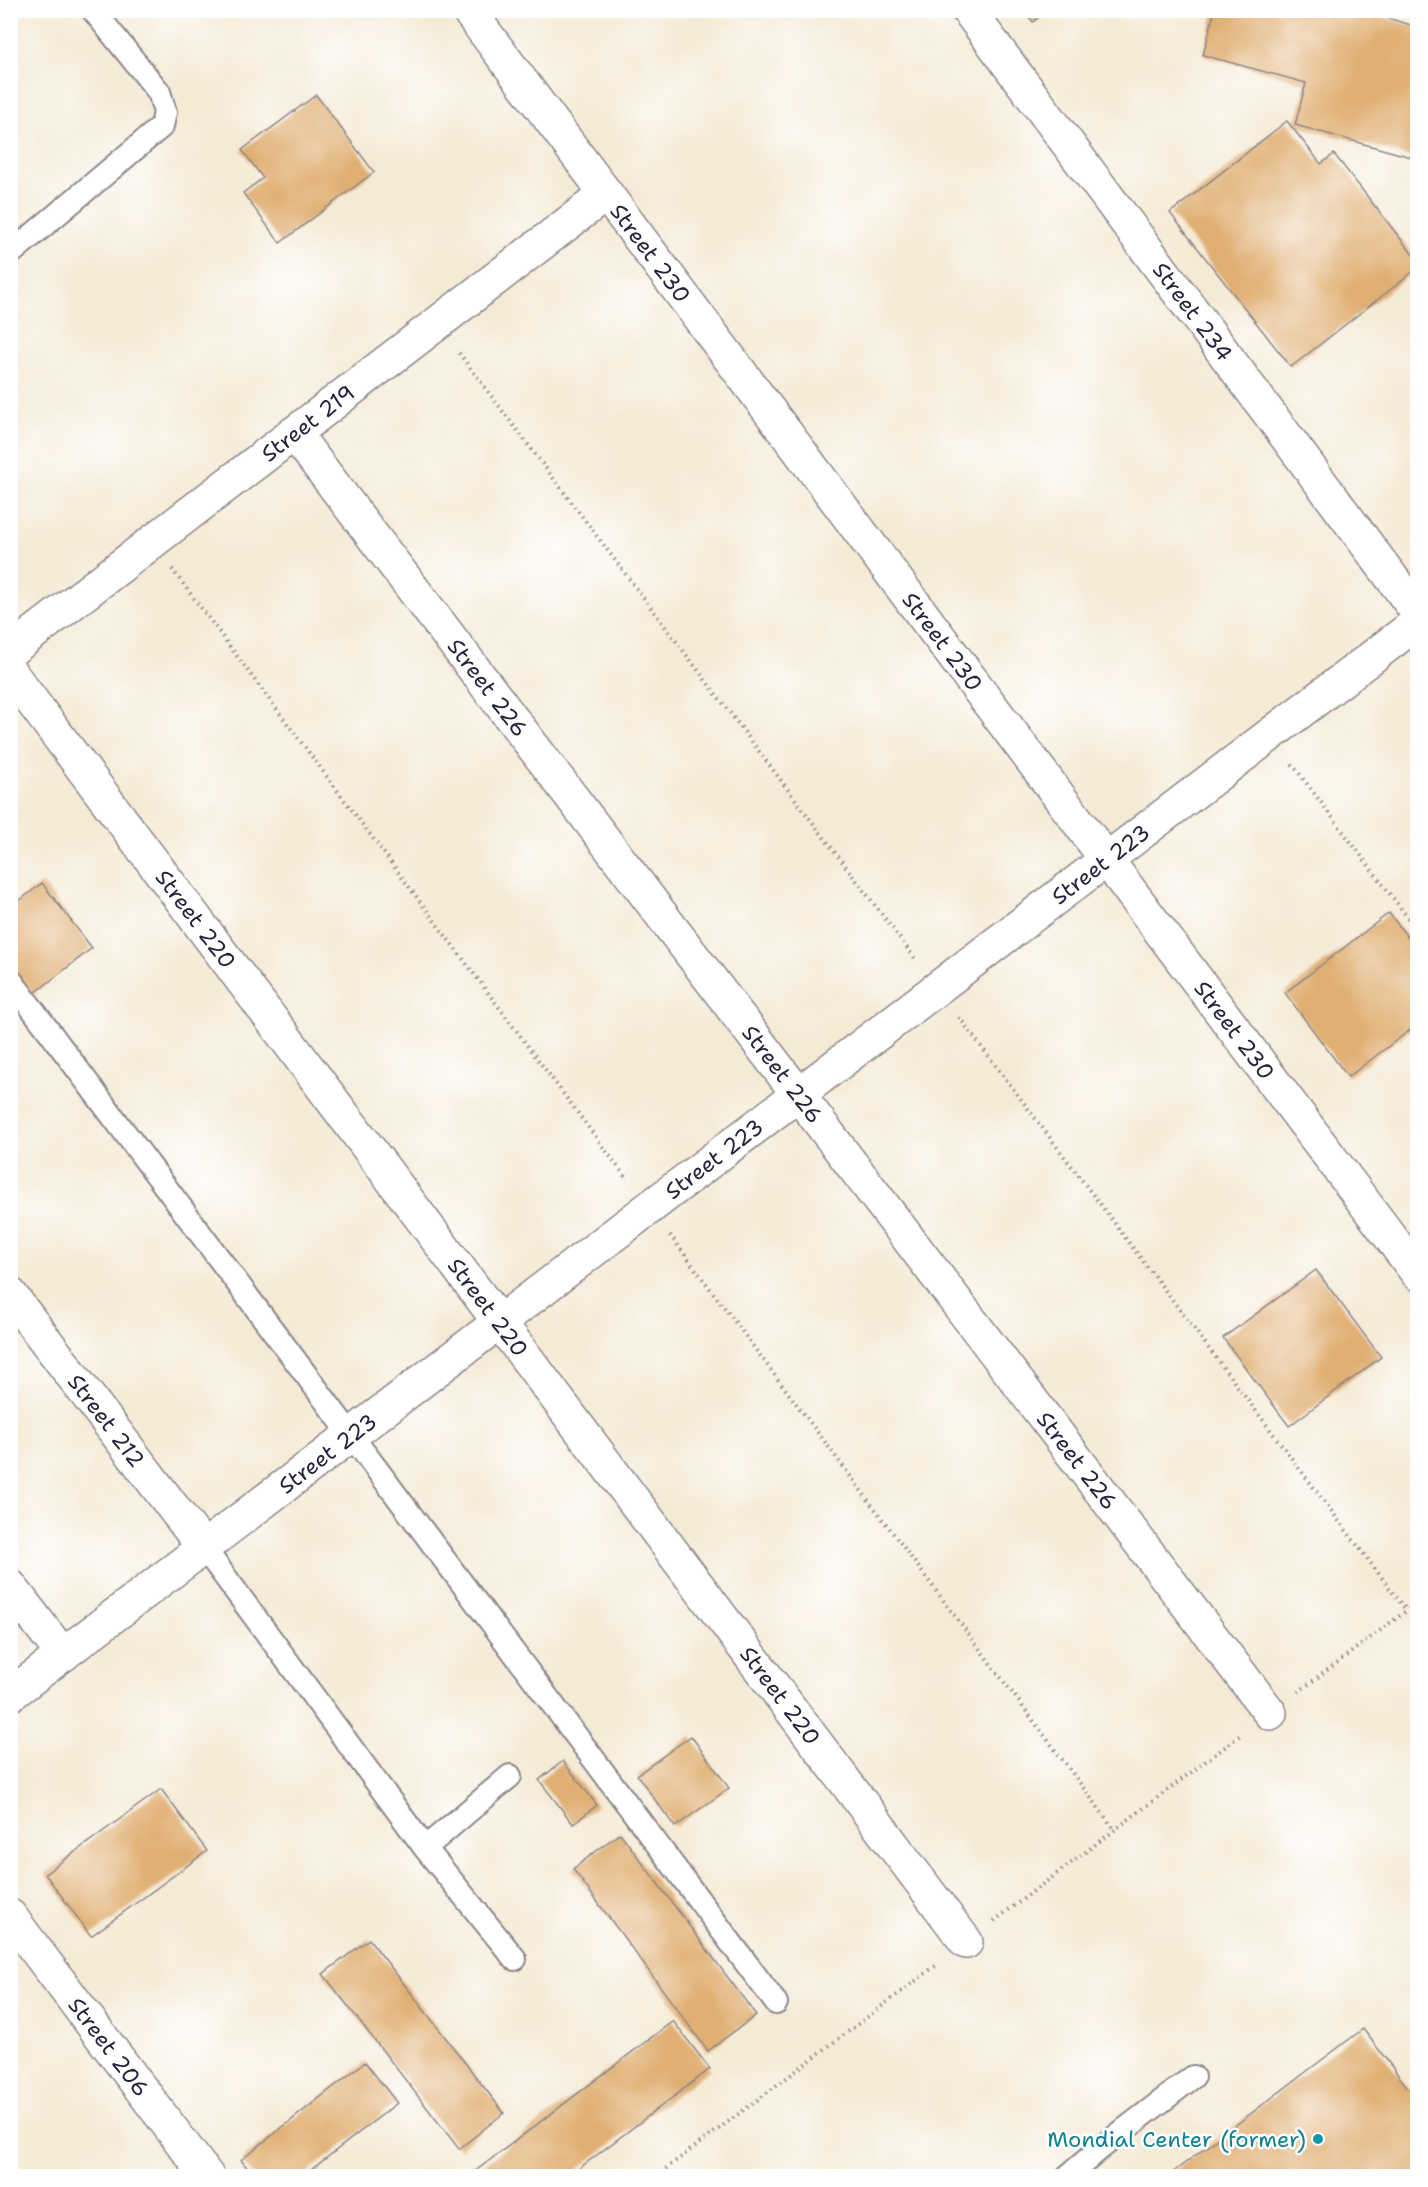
<svg xmlns="http://www.w3.org/2000/svg" width="1428" height="2187" viewBox="0 0 1428 2187" font-family="'Shantell Sans',sans-serif">
  <rect width="100%" height="100%" fill="#fff"/>
  <filter id="ink" filterUnits="userSpaceOnUse"><feTurbulence type="fractalNoise" baseFrequency=".0167" numOctaves="2"/><feDisplacementMap in="SourceGraphic" scale="12" xChannelSelector="R" yChannelSelector="G"/><feConvolveMatrix kernelMatrix="1 2 1 2 8 2 1 2 1" color-interpolation-filters="sRGB"/></filter>
  <filter id="wash" filterUnits="userSpaceOnUse"><feTurbulence type="fractalNoise" baseFrequency=".008" numOctaves="4" result="noise"/><feDisplacementMap in="SourceGraphic" scale="24" xChannelSelector="R" yChannelSelector="G"/><feGaussianBlur stdDeviation="1.35" result="paint"/><feColorMatrix in="noise" values="0 0 0 0 0 0 0 0 0 0 0 0 0 0 0 0 0 1.4 0 .05"/><feComposite in="paint" operator="in"/></filter>
  <g filter="url(#wash)">
    <rect width="100%" height="100%" fill="#f5ead5"/>
    <g id="blocks">
      <!-- building -->
      <path fill="#e0af72" d="M1024,10h24l-15,12z
        M1215,10h144l59,17v132l-123,-34 11,-42 -103,-28z
        M316,95l58,77 -94,71 -37,-50 20,-15 -21,-28z
        M1287,121l34,43 13,-10 84,107v7l-127,99 -121,-154z
        M42,883l50,65 -61,48 -21,-26v-62z
        M1389,913l29,38v73l-70,53 -63,-84z
        M1316,1270l65,87 -92,69 -66,-88z
        M691,1736l38,52 -54,39 -38,-52z
        M563,1761l34,44 -24,19 -34,-44z
        M161,1789l46,62 -116,85 -46,-62z
        M620,1833l136,182 -48,36 -135,-182z
        M369,1939l135,174 -45,36 -136,-175z
        M673,2021l37,48 -141,107h-100z
        M1363,2029l55,72v75h-250z
        M365,2062l32,41 -94,73h-49l-13,-16z"/>
    </g>
  </g>
  <g filter="url(#ink)">
    <use href="#blocks" fill-opacity="0" stroke="#8c8688" stroke-width="1.5"/>
    <g fill="none" stroke-linecap="round" stroke-linejoin="round">
      <defs>
        <path id="lane" d="M10,254l152,-128 3,-14 -6,-20 -66,-82
          M10,979l766,1024
          M204,1548l221,300 85,-72
          M425,1848l90,111
          M1068,2176l34,-29 91,-70"/>
        <g id="street">
          <path id="s1" d="M968,10l450,603"/>
          <path id="s2" d="M294,433l976,1280"/>
          <path id="s3" d="M10,651l596,-457"/>
          <path id="s4" d="M10,672l956,1270"/>
          <path id="s5" d="M10,1294l194,254"/>
          <path d="M10,1586l53,69"/>
          <path id="s6" d="M10,1695l1408,-1073"/>
          <path id="s7" d="M10,1916l197,260"/>
        </g>
        <g id="secondary">
          <path id="s8" d="M468,10l950,1264"/>
        </g>
      </defs>
      <!-- lane casing -->
      <use href="#lane" stroke="#8c8688" stroke-width="26"/>
      <!-- street casing -->
      <use href="#street" stroke="#8c8688" stroke-width="36"/>
      <!-- secondary casing -->
      <use href="#secondary" stroke="#8c8688" stroke-width="36"/>
      <!-- path -->
      <path stroke="#8c8688" stroke-width="4" stroke-dasharray="1.5 4.5" stroke-linecap="butt" d="M459,353l458,608
        M172,569l455,610
        M1292,764l126,167
        M959,1017l447,593
        M670,1235l445,595
        M1298,1692l120,-90
        M994,1921l248,-187
        M656,2176l282,-212"/>
      <!-- lane -->
      <use href="#lane" stroke="#fff" stroke-width="22"/>
      <!-- street -->
      <use href="#street" stroke="#fff" stroke-width="33"/>
      <!-- secondary -->
      <use href="#secondary" stroke="#fff" stroke-width="33"/>
    </g>
  </g>
  <!-- markers -->
  <circle fill="#0f9aa8" stroke="#fff" stroke-width="2" cx="1318" cy="2139" r="6"/>
  <g text-anchor="middle" dominant-baseline="central" stroke-width="5" stroke-linejoin="round" paint-order="stroke">
    <!-- street labels -->
    <g font-size="22" fill="#22223b" stroke="#fff">
      <text stroke="none"><textPath href="#s8" startOffset="304">Street 230</textPath></text>
      <text stroke="none"><textPath href="#s1" startOffset="376">Street 234</textPath></text>
      <text stroke="none"><textPath href="#s3" startOffset="375">Street 219</textPath></text>
      <text stroke="none"><textPath href="#s8" startOffset="790">Street 230</textPath></text>
      <text stroke="none"><textPath href="#s2" startOffset="320">Street 226</textPath></text>
      <text stroke="none"><textPath href="#s6" startOffset="1371">Street 223</textPath></text>
      <text stroke="none"><textPath href="#s4" startOffset="309">Street 220</textPath></text>
      <text stroke="none"><textPath href="#s8" startOffset="1276">Street 230</textPath></text>
      <text stroke="none"><textPath href="#s2" startOffset="806">Street 226</textPath></text>
      <text stroke="none"><textPath href="#s6" startOffset="885">Street 223</textPath></text>
      <text stroke="none"><textPath href="#s4" startOffset="795">Street 220</textPath></text>
      <text stroke="none"><textPath href="#s5" startOffset="159">Street 212</textPath></text>
      <text stroke="none"><textPath href="#s6" startOffset="399">Street 223</textPath></text>
      <text stroke="none"><textPath href="#s2" startOffset="1292">Street 226</textPath></text>
      <text stroke="none"><textPath href="#s4" startOffset="1281">Street 220</textPath></text>
      <text stroke="none"><textPath href="#s7" startOffset="164">Street 206</textPath></text>
    </g>
    <!-- culture labels -->
    <g font-size="22" fill="#0d838f" stroke="#fff" text-anchor="end">
      <text x="1306" y="2139">Mondial Center (former)</text>
    </g>
  </g>
  <!-- margin -->
  <rect width="1428" height="2187" fill="none" stroke="#fff" stroke-width="36"/>
</svg>
